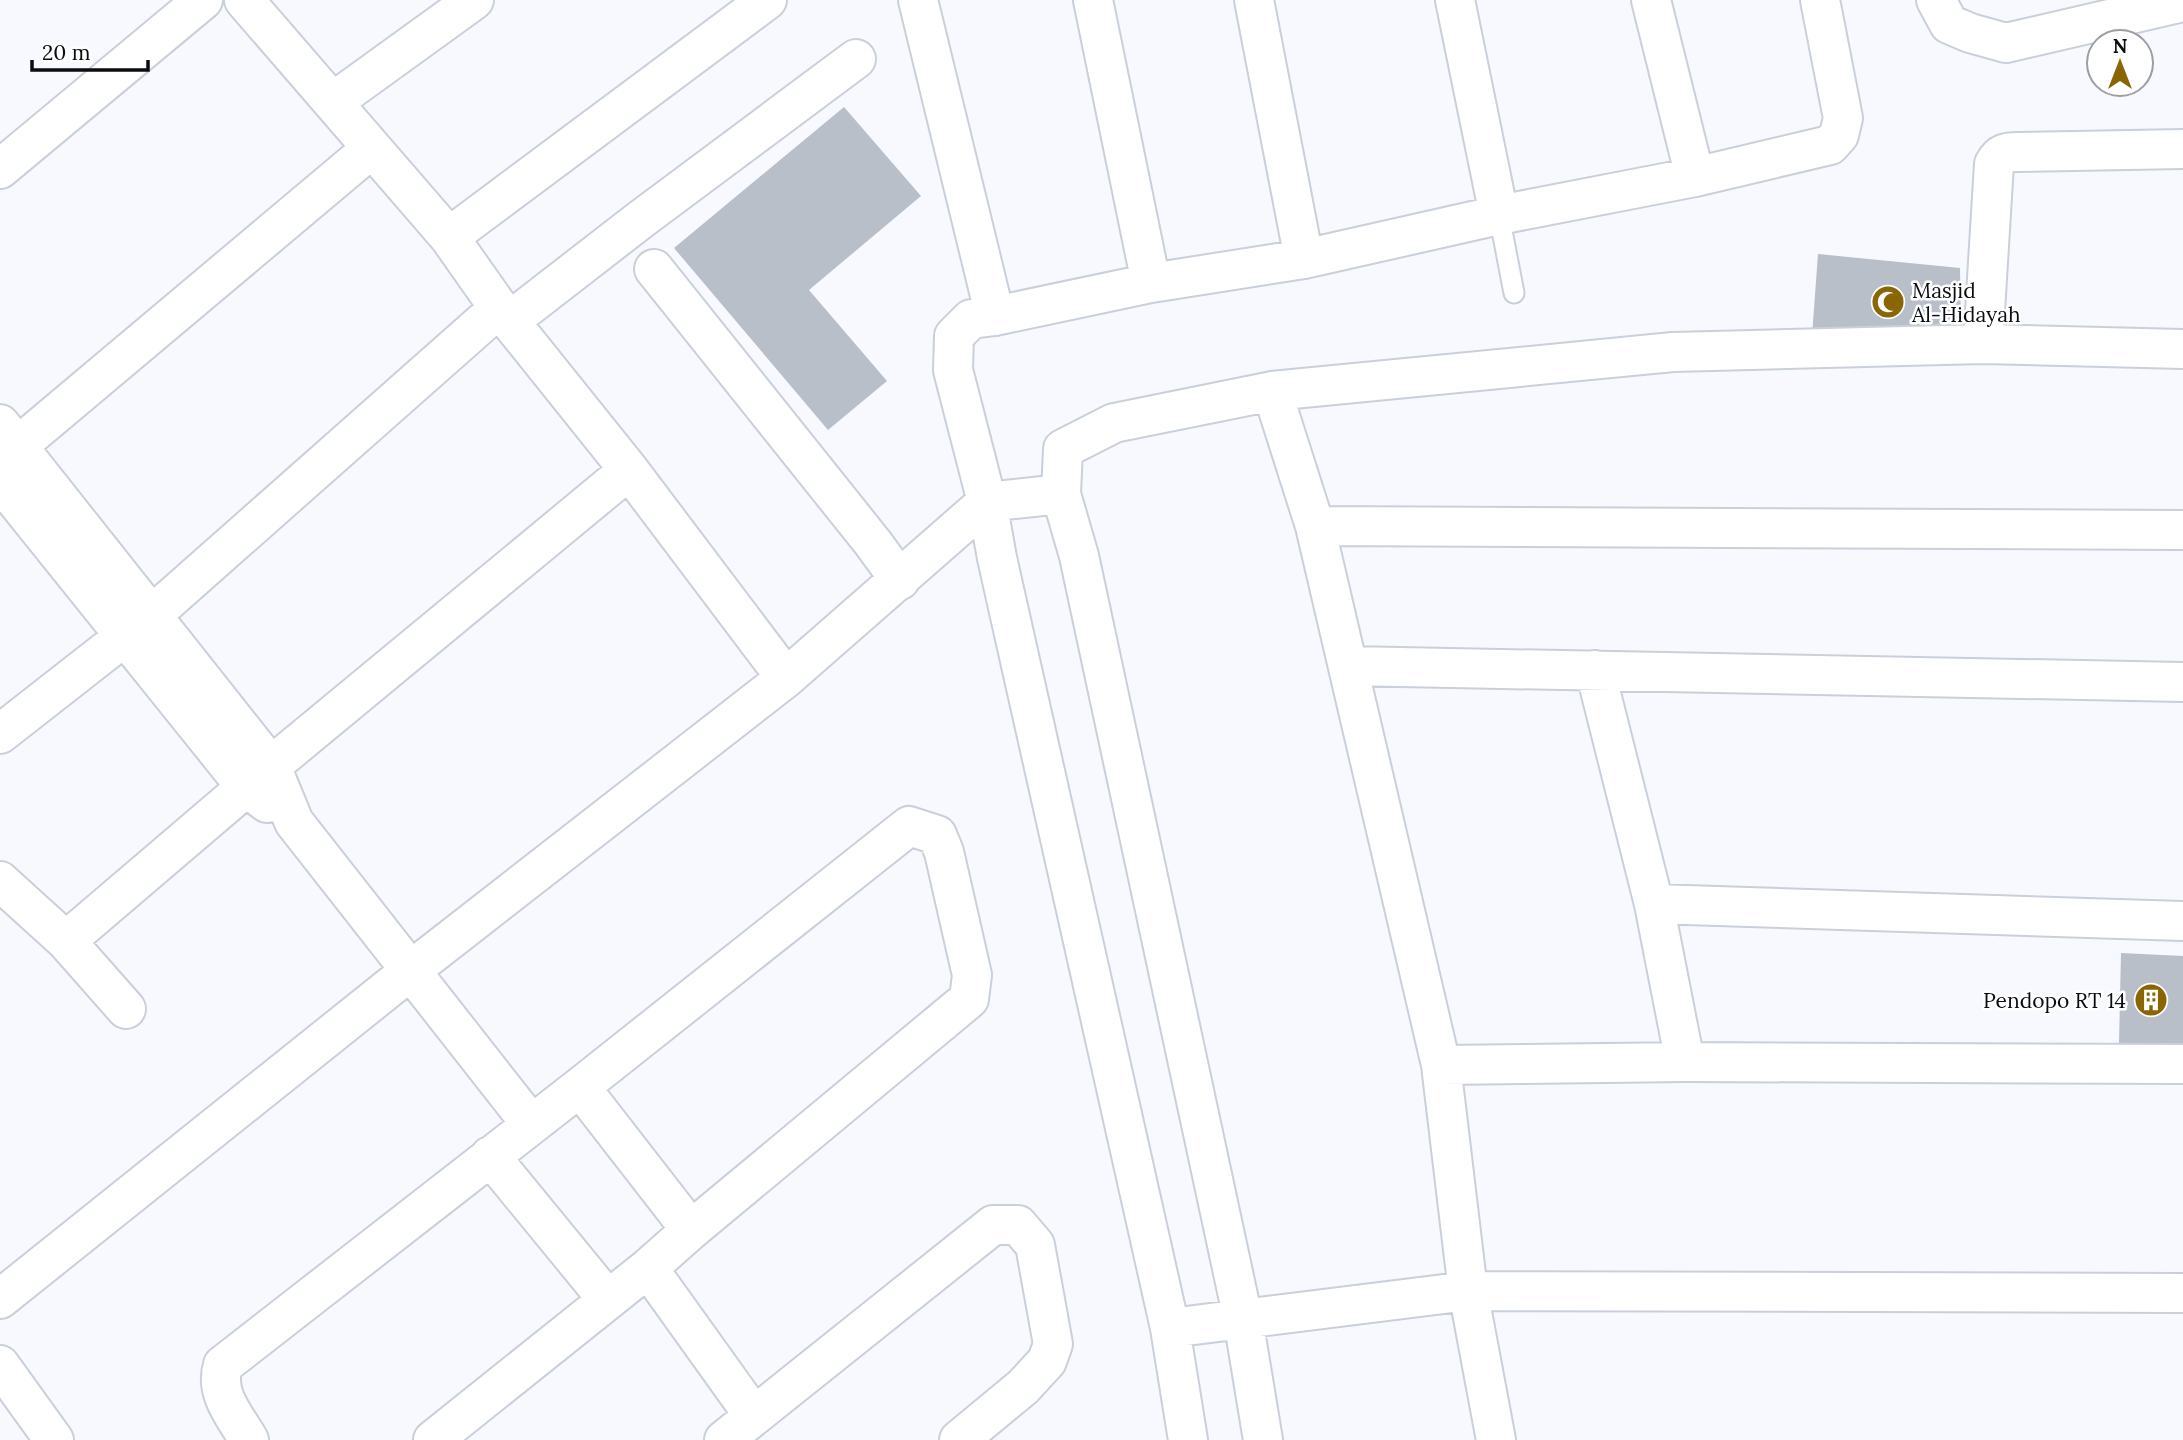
<svg xmlns="http://www.w3.org/2000/svg" width="2183" height="1440" viewBox="0 0 2183 1440" font-family="Lora,serif">
  <rect width="100%" height="100%" fill="#f7f9fe"/>
  <!-- building -->
  <path fill="#b8bfc8" d="M844,107l77,89 -112,94 78,91 -59,49 -154,-182z
    M1818,254l142,14 1,67 -149,1z
    M2121,953l62,3v89l-64,-1z"/>
  <g fill="none" stroke-linecap="round" stroke-linejoin="round">
    <defs>
      <path id="service" d="M1499,215l15,78"/>
      <path id="minor" d="M244,0l205,237 50,71 130,162 157,208
        M918,0l77,316
        M1093,0l58,283
        M1254,0l50,259
        M1455,0l44,215
        M1651,0l44,177
        M1936,0l13,24 21,9 36,10 177,-41
        M333,102l141,-102
        M0,169l203,-169
        M449,237l318,-237
        M654,269l219,274 27,37
        M511,320l129,-100 216,-161
        M1983,344l11,-180c6,-11 12,-12 24,-12l165,-3
        M1272,391l43,135 126,539 27,226 28,149
        M0,424l271,342 23,56 237,302
        M0,461l371,-312
        M0,481l246,306 21,16
        M1315,526l868,4
        M1349,666l834,16
        M1595,670l59,234 31,158
        M0,734l152,-119 347,-307
        M0,881l66,60 60,68
        M1654,904l529,17
        M66,941l205,-175 358,-296
        M1441,1065l244,-3 498,2
        M580,1087l111,143
        M490,1156l118,144
        M648,1268l106,148
        M0,1299l410,-328 376,-293 201,-176 74,-8
        M1170,1328l298,-37 715,2
        M0,1365l54,75
        M249,1440c-14,-24 -35,-46 -26,-75l357,-278 329,-261 28,9 7,17 28,123 -3,24 -278,231 -43,38 -215,172
        M724,1440l269,-215h25l17,20 18,99 -6,17 -24,26 -64,53
        M1188,1440l-18,-112 -173,-770 -10,-56 -34,-132 1,-34 17,-17 24,-3 156,-33 153,-24 195,-44 196,-38 135,-32 9,-10 4,-17 -23,-118
        M1263,1440l-20,-121 -164,-763 -18,-62 2,-45 51,-26 158,-32 401,-39 310,-8 200,5"/>
    </defs>
    <!-- service casing -->
    <use href="#service" stroke="#c9d0da" stroke-width="23"/>
    <!-- minor casing -->
    <use href="#minor" stroke="#c9d0da" stroke-width="42"/>
    <!-- service -->
    <use href="#service" stroke="#fff" stroke-width="19"/>
    <!-- minor -->
    <use href="#minor" stroke="#fff" stroke-width="38"/>
  </g>
  <!-- icons -->
  <defs>
    <symbol id="mosque-disc" viewBox="-11 -11 22 22"><circle r="9.5" fill="#8a6504" stroke="#fff"/><path d="M3.5-4.9A6 6 0 1 0 3.5 4.9A5 5 0 1 1 3.5-4.9Z" fill="#fff"/></symbol>
    <symbol id="building-disc" viewBox="-11 -11 22 22"><circle r="9.5" fill="#8a6504" stroke="#fff"/><path d="M-4-6H4V6H1V3H-1V6H-4ZM-2.5-4.3h1.7v1.8h-1.7ZM.8-4.3h1.7v1.8H.8ZM-2.5-1h1.7V.8h-1.7ZM.8-1h1.7V.8H.8Z" fill="#fff"/></symbol>
  </defs>
  <g fill-rule="evenodd">
    <use href="#mosque-disc" x="1869" y="283" width="38" height="38"/>
    <use href="#building-disc" x="2132" y="981" width="38" height="38"/>
  </g>
  <g text-anchor="middle" dominant-baseline="central" stroke-width="5" stroke-linejoin="round" paint-order="stroke">
    <!-- poi labels -->
    <g font-size="21" fill="#0a0c0f" stroke="#fff" text-anchor="start">
      <text x="1912" y="290">Masjid<tspan x="1912" dy="24">Al-Hidayah</tspan></text>
      <text x="2126" y="1000" text-anchor="end">Pendopo RT 14</text>
    </g>
  </g>
  <!-- north arrow -->
  <g transform="translate(2120 63)"><circle r="33" fill="#ffffff" stroke="#9d9e9f" stroke-width="2"/>
  <path d="M0-5L12 26L0 18L-12 26Z" fill="#8a6504"/>
  <text y="-10" font-size="19" font-weight="bold" text-anchor="middle" fill="#0a0c0f">N</text>
  </g>
  <!-- scale -->
  <path d="M32 60v10h116v-10" fill="none" stroke="#0a0c0f" stroke-width="3.5"/>
  <text x="42" y="60" font-size="21" fill="#0a0c0f" stroke="#ffffff" stroke-width="5" paint-order="stroke">20 m</text>
</svg>
